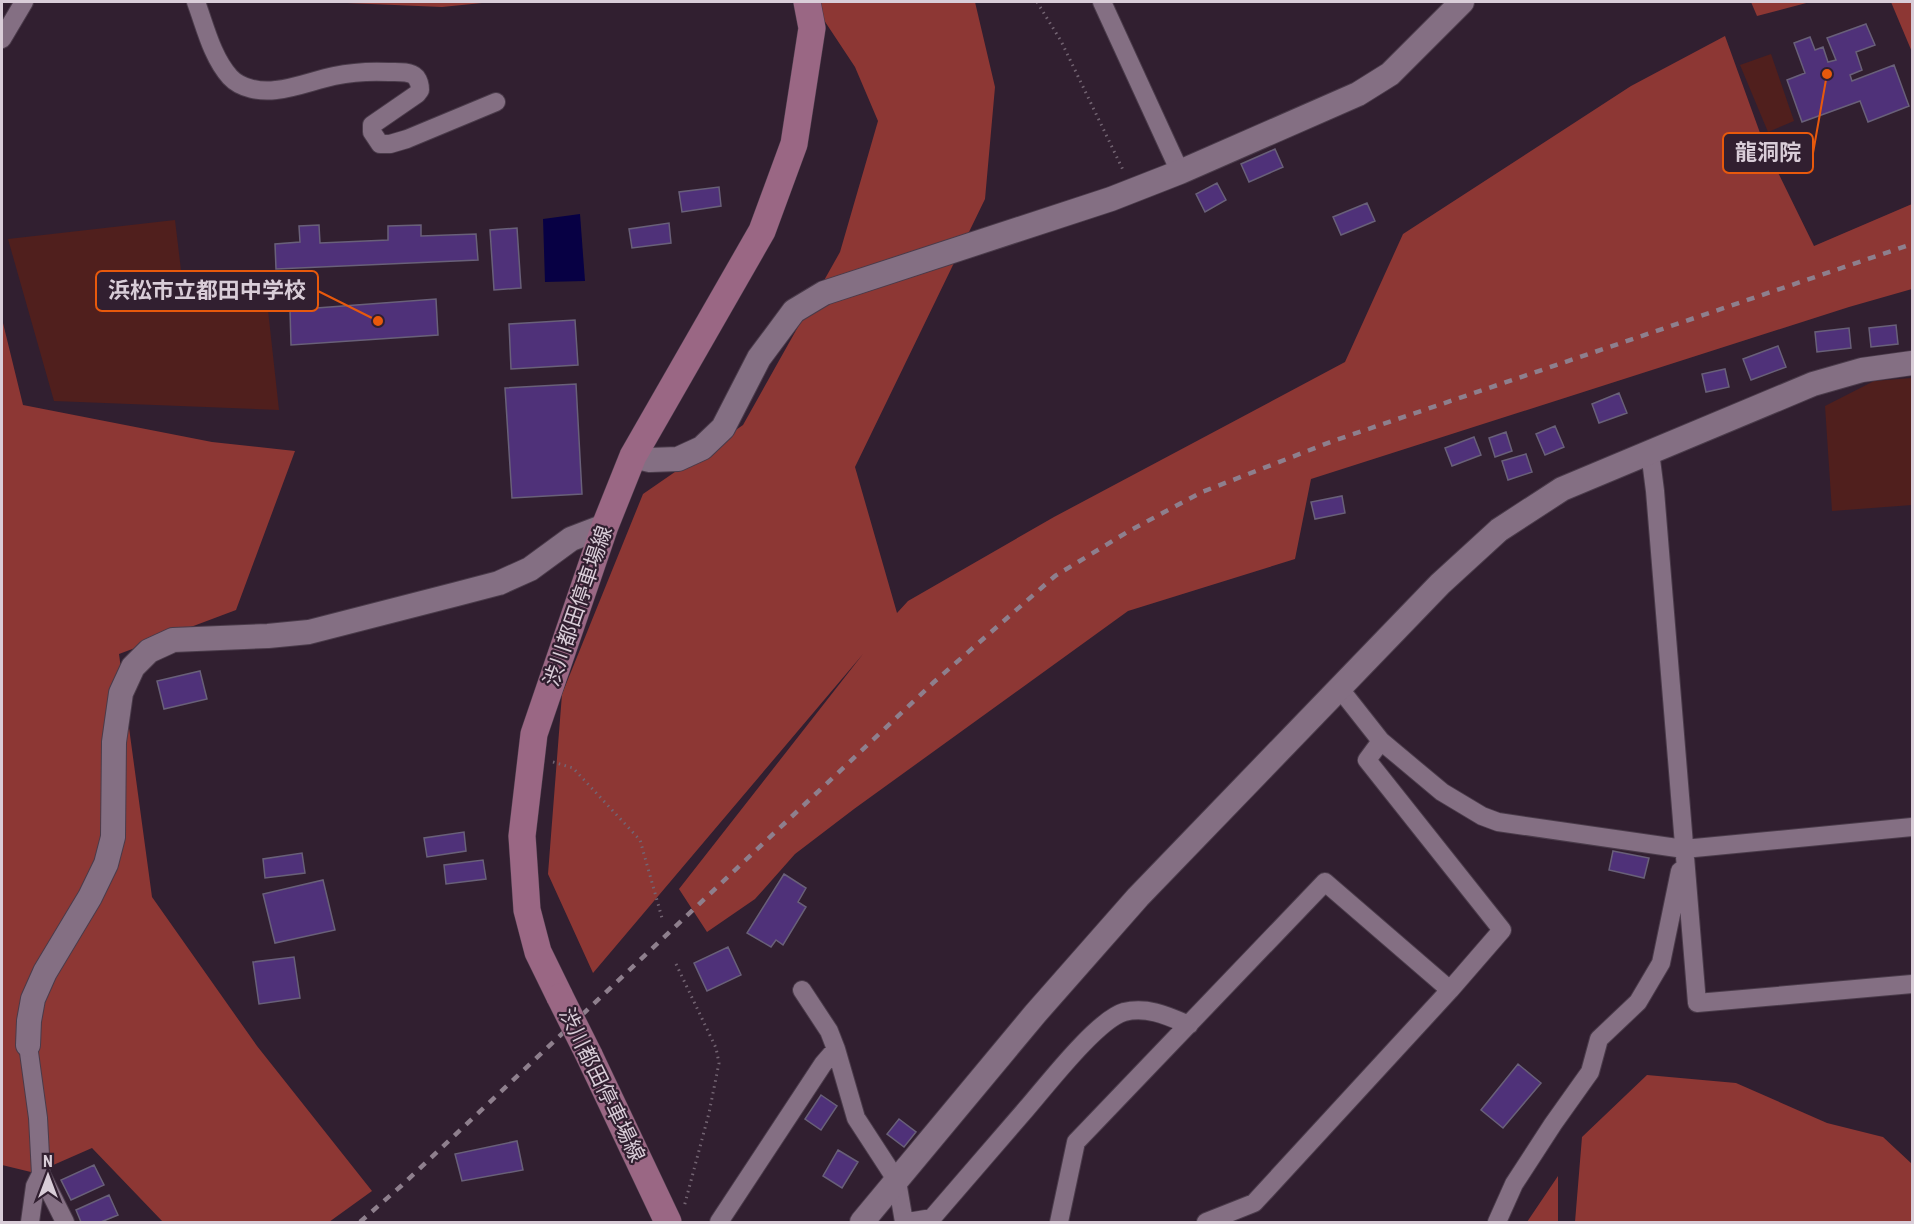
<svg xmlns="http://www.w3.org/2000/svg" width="1914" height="1224" viewBox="0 0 1914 1224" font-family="'Roboto Condensed','Noto Sans JP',sans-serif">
  <rect width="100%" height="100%" fill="#311f30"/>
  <!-- green -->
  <path fill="#501f1d" d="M1771,54l23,67 -26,11 -28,-67z
    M175,220l6,50 85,22 13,118 -225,-9 -46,-162z
    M1912,378v127l-80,6 -7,-105 49,-25z"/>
  <!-- forest -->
  <path fill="#8d3734" d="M323,2h159v1l-40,4z
    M812,2h163l20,85 -10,112 -130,268 42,146 11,-12 146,-84 291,-155 58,-128 228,-148 94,-50 39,108 50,102 98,-42v85l-63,18 -538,172 -16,80 -167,52 -274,198 -59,45 -40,45 -48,33 -28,-43 184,-235 -270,319 -45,-99 14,-180 81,-200 100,-69 97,-173 38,-131 -23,-54z
    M1751,2h59l-53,14z
    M1891,2h21v50z
    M2,319l21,86 189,37 83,9 -59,159 -117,44 33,243 105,149 115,145 -43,31h-166l-71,-74 -57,25 -33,-8z
    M1647,1075l89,8 91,40 56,14 29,27v58h-337l7,-85z
    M1558,1176v46h-31z"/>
  <!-- water -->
  <path fill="#070044" d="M580,214l5,67 -40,1 -2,-63z"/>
  <!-- building -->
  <path fill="#4f3179" stroke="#696079" stroke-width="1.5" d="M1866,24l9,21 -19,7 6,18 -12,5 2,6 42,-16 15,41 -41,16 -8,-21 -58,21 -15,-42 18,-7 -11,-30 16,-6 5,13 8,-3 5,15 8,-2 -9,-22z
    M1275,149l8,18 -34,15 -8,-18z
    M1217,183l9,17 -21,12 -9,-18z
    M719,187l2,19 -39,6 -3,-20z
    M1367,203l8,18 -34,14 -8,-18z
    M669,223l2,20 -39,5 -3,-19z
    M319,225l1,18 68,-3v-14l33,-1v11l55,-2 2,26 -202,9 -1,-25 25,-2 -1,-16z
    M517,228l4,60 -27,2 -4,-60z
    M436,299l2,36 -147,10 -1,-35z
    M575,320l3,45 -67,4 -2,-45z
    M1896,325l2,19 -27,3 -2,-19z
    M1849,328l2,20 -34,4 -2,-20z
    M1778,346l8,21 -35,13 -8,-21z
    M1725,369l4,18 -23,5 -4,-18z
    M576,384l6,110 -70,4 -7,-110z
    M1619,393l8,20 -28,10 -7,-19z
    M1555,426l9,21 -19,8 -9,-21z
    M1506,432l6,19 -17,6 -6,-19z
    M1474,437l7,18 -29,11 -7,-18z
    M1526,454l6,18 -24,8 -6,-19z
    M1342,496l3,17 -30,6 -4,-17z
    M200,671l7,28 -43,10 -7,-28z
    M464,832l2,19 -39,6 -3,-19z
    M1613,851l36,7 -5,20 -35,-8z
    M302,853l3,20 -40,5 -2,-19z
    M483,860l3,19 -40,5 -2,-19z
    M784,874l22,14 -8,14 8,5 -23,38 -7,-5 -5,7 -24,-14z
    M323,880l12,50 -60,13 -12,-49z
    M728,947l13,28 -34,16 -13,-28z
    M294,957l6,41 -41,6 -6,-42z
    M1518,1064l23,19 -38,45 -22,-18z
    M821,1095l16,11 -16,24 -16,-11z
    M899,1119l17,13 -12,15 -17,-13z
    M517,1141l6,29 -61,11 -7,-27z
    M838,1150l20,12 -16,26 -19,-12z
    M94,1165l10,20 -33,15 -10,-20z
    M109,1195l9,20 -17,7h-20l-5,-12z"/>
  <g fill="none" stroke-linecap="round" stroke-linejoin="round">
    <defs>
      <path id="minor" d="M196,2c9,24 16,55 34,75 11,12 31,15 46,13 20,-2 39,-10 58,-14 19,-4 37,-5 55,-4 8,0 21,-1 27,5 3,4 4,8 4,13l-3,4 -45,31v7l8,12h10l17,-5 89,-37
        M1102,2l78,170
        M2,39l22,-37
        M1650,452l5,39 42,512 215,-19
        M1340,689l41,52 61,51 40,24 16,6 186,27 228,-22
        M802,990l27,41 7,18 20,69 41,63 7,41
        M28,1045l10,73 3,56 24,48
        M30,1222l5,-36 6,-12
        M719,1222l104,-158 13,-15
        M908,1222l24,-4c32,-37 63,-73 95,-110 20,-23 70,-88 97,-96 23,-6 44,4 65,13
        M1059,1222l17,-80 249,-260 125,108
        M1206,1222l48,-19 196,-213 52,-60 -135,-170 14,-19
        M1497,1222l17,-38 39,-60 37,-52 9,-33 39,-37 23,-39 19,-92"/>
      <path id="tertiary" d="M633,456l17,4 28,-1 24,-11 21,-20 36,-70 35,-47 30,-18 287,-94 69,-27 178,-78 32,-20 72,-72
        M28,1045l1,-24 4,-22 12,-27 45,-75 16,-33 7,-27 1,-95 7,-49 12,-26 16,-16 24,-11 95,-4 41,-4 148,-38 42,-11 31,-14 41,-30 34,-13
        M862,1222l173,-208 103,-117 302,-313 59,-54 63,-41 251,-105 49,-14 50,-7"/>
      <path id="secondary" d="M560,997l-22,-45 -11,-42 -5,-74 12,-102 71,-208 28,-70 129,-225 32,-87 18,-116 -5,-26
        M589,1055l79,167"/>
    </defs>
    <!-- minor casing -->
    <use href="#minor" stroke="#4a3b4a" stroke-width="20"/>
    <!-- tertiary casing -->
    <use href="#tertiary" stroke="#4a3b4a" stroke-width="26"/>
    <!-- secondary casing -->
    <use href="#secondary" stroke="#4a3b4a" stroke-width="28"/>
    <!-- path -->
    <path stroke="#736472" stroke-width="3" stroke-dasharray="1.5 4.5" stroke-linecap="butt" d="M1037,2l24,39 63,131
      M553,762l20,6 67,72 22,78
      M676,964l40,84 3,15 -10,50 -25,94"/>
    <!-- minor -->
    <use href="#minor" stroke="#846f83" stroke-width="18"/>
    <!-- tertiary -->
    <use href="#tertiary" stroke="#846f83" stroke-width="24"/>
    <!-- secondary -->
    <use href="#secondary" stroke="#9a6784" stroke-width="27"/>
    <!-- rail -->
    <path stroke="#8e7f8d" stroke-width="4.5" stroke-dasharray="8 8" stroke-linecap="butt" d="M360,1222l41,-36 533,-504 121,-106 74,-45 73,-39 131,-51 579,-197"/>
    <defs>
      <path id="secondary-bridge" d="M560,997l29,58"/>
    </defs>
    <!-- secondary-bridge casing -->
    <use href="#secondary-bridge" stroke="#4a3b4a" stroke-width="28" stroke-linecap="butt"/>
    <!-- secondary-bridge -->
    <use href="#secondary-bridge" stroke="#9a6784" stroke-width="27"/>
  </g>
  <g text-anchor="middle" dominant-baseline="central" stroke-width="4.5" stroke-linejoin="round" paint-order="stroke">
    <!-- street labels -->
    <g font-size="21" fill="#d9cdd8" stroke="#311f30">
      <text transform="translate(578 606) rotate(-71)">渋川都田停車場線</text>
      <text transform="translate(602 1085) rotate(64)">渋川都田停車場線</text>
    </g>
  </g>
  <!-- callouts -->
  <path fill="none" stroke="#e8590c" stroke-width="2" d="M1827 74L1813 153M378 321L318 291"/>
  <g fill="#e8590c" stroke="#311f30" stroke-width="2">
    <circle cx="1827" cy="74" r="6"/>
    <circle cx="378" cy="321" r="6"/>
  </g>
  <g fill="#311f30" stroke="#e8590c" stroke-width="2">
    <rect x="1723" y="133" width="90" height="40" rx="6"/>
    <rect x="96" y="271" width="222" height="40" rx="6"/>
  </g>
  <g font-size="22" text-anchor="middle" font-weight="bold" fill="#d9cdd8">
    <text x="1768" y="160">龍洞院</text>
    <text x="207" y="298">浜松市立都田中学校</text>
  </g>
  <!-- border -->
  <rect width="1914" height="1224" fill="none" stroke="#d9cdd8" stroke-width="6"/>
  <!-- north arrow -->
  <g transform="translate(48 1176)" stroke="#311f30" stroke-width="4.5" paint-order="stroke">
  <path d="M0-4.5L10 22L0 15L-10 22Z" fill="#d9cdd8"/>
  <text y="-9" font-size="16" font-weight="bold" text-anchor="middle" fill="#d9cdd8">N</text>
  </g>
</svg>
